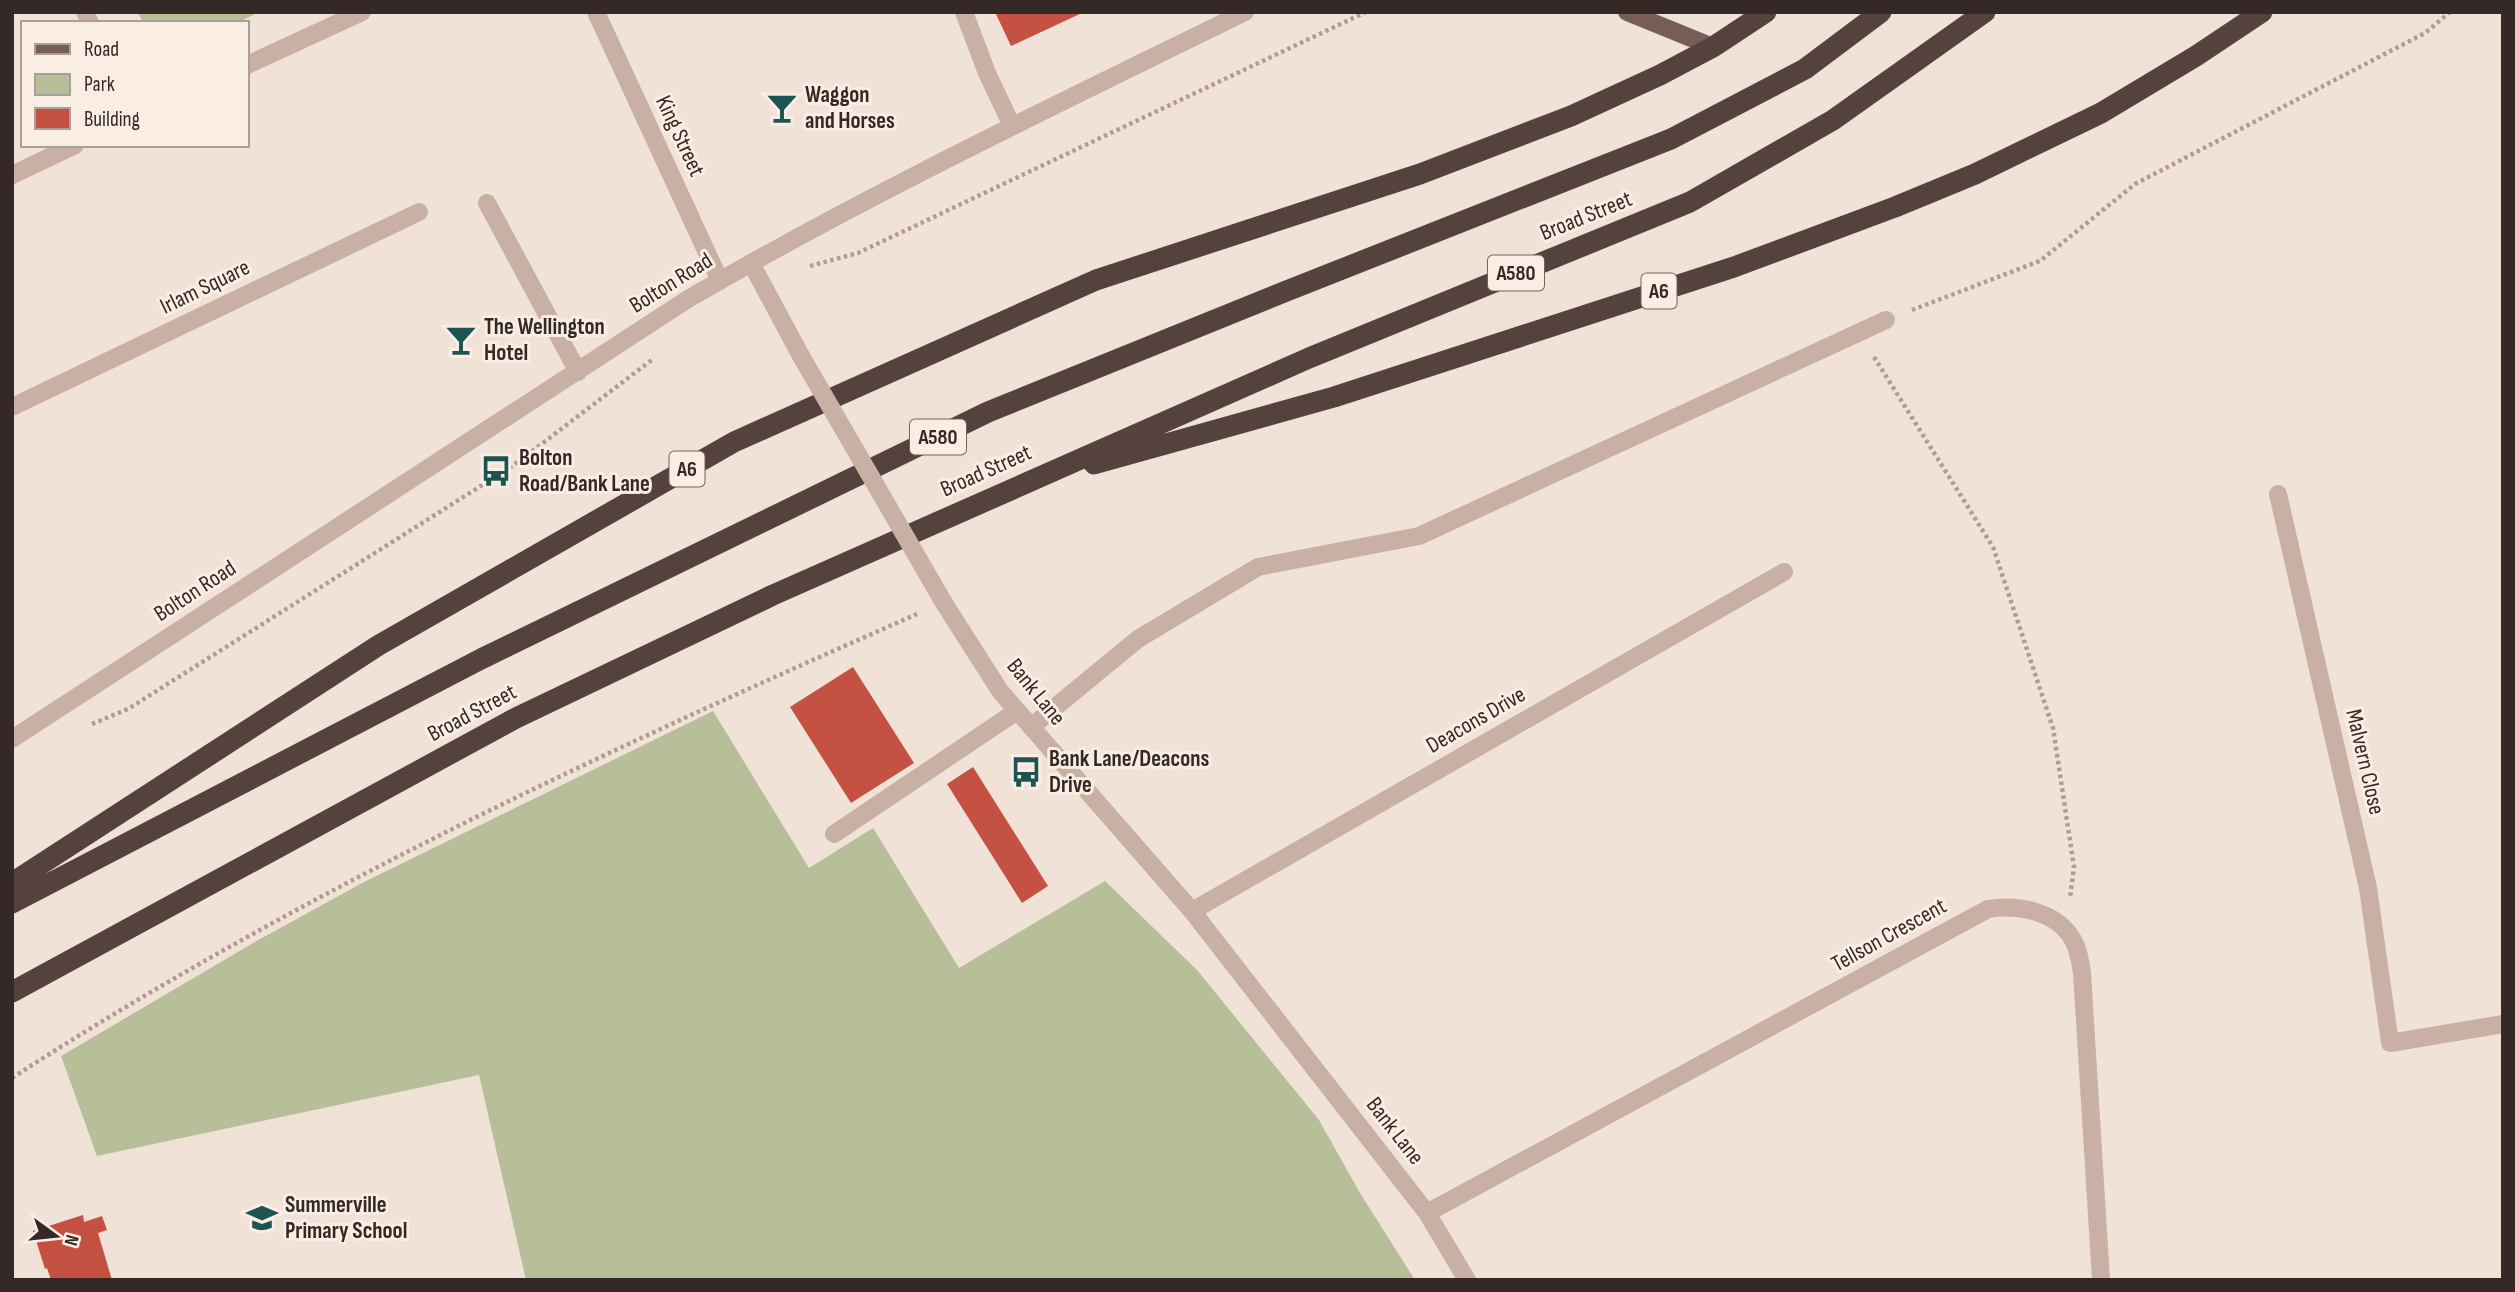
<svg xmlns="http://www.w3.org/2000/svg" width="2515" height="1292" viewBox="0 0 2515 1292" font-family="'Sofia Sans Condensed',sans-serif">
  <rect width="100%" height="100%" fill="#f1e2d8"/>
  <!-- green -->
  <path fill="#b7bf99" d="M138,12h121l-22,11h-94z
    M713,711l96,157 64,-40 86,140 146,-87 92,89 122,150 41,73 55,87h-889l-47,-205 -382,81 -36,-100 199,-117 106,-58z"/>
  <!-- building -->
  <path fill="#c45142" d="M995,12h89l-73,34z
    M853,667l61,96 -63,40 -61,-96z
    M973,767l75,119 -26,17 -75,-119z
    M83,1215l1,7 18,-6 5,14 -9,3 14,47h-61l-4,-12 -2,1 -12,-38z"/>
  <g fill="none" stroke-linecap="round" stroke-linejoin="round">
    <!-- path -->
    <path stroke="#b49a8f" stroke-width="4.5" stroke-dasharray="3.5 3.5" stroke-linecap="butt" d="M810,266l48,-13 508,-241
      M1912,310l128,-49 95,-77 290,-151 25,-21
      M1874,357l119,190 60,181 21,139 -4,31
      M92,724l36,-15 386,-244 139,-106
      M12,1078c285,-185 595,-328 905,-464"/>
    <!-- minor -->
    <path stroke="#c8b0a4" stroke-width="18" d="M85,12l5,11
      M596,12l124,269
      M964,12l23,61 25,53
      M247,65l115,-53
      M12,175l63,-30
      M487,203l91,169
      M751,263l50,93
      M12,407l407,-195
      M2278,494l90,394 22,155 113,-19
      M944,603l56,88 192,220 235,302 40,67
      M1031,727l107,-88 120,-72 161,-31 467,-216
      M12,739l676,-440c180,-105 370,-195 557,-287
      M834,834l183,-123
      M1192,911l592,-339
      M1427,1213l561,-304c29,-5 69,2 85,31 6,10 7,21 9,33l19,307"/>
    <!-- major -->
    <path stroke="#765d57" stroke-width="18" d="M1627,12l86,35"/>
    <!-- highway -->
    <path stroke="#55413d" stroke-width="21" d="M1094,464l240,-67 400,-130 161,-60 80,-33 126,-61 95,-57 66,-44
      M12,883l367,-238 355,-203 362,-162 324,-106 151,-58 89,-41 53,-28 53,-35
      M12,903l469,-244 507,-247 296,-120 387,-153 134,-70 76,-57
      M12,992l504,-274 257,-123 536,-237 381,-156 143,-82 152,-108"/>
    <!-- minor-bridge -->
    <path stroke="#c8b0a4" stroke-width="18" d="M801,356l143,247"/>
  </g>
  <!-- icons -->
  <defs>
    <symbol id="bar-bare" viewBox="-9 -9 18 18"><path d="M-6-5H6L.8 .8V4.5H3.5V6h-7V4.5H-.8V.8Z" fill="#1c5451" stroke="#f9ede4" stroke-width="2.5" paint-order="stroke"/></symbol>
    <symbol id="bus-bare" viewBox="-9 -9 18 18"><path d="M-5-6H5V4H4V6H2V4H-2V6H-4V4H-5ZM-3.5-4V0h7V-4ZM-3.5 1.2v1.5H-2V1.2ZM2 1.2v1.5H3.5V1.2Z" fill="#1c5451" stroke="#f9ede4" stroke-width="2.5" paint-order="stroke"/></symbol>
    <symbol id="school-bare" viewBox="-9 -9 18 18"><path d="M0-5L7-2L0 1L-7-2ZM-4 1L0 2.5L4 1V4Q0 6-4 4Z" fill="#1c5451" stroke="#f9ede4" stroke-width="2.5" paint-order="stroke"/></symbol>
  </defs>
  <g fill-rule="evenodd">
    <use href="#bar-bare" x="760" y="86" width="44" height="44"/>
    <use href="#bar-bare" x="439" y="318" width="44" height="44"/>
    <use href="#bus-bare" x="474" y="449" width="44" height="44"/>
    <use href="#bus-bare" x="1004" y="750" width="44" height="44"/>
    <use href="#school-bare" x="240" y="1196" width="44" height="44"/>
  </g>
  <g text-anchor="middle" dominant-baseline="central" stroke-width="6" stroke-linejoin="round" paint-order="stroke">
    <!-- shield labels -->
    <g fill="#f9ede4" stroke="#6f645f" stroke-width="2">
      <rect x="1488" y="255.5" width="56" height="35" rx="5"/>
      <rect x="1641.5" y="273.5" width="35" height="35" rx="5"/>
      <rect x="910" y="419.5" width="56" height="35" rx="5"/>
      <rect x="669.5" y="451.5" width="35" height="35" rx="5"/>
    </g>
    <g font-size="21" font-weight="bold" fill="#342926">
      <text x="1516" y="273">A580</text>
      <text x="1659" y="291">A6</text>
      <text x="938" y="437">A580</text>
      <text x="687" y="469">A6</text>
    </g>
    <!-- poi labels -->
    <g font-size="23" font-weight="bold" fill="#342926" stroke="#f9ede4" text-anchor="start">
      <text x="805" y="95">Waggon<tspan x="805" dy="26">and Horses</tspan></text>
      <text x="484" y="327">The Wellington<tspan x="484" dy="26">Hotel</tspan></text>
      <text x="519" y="458">Bolton<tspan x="519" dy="26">Road/Bank Lane</tspan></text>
      <text x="1049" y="759">Bank Lane/Deacons<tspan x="1049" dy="26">Drive</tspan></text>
      <text x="285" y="1205">Summerville<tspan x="285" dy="26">Primary School</tspan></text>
    </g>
    <!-- street labels -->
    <g font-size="23" fill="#342926" stroke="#f9ede4">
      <text transform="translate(680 136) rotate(65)">King Street</text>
      <text transform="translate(1586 216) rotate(-22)">Broad Street</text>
      <text transform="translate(671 283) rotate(-32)">Bolton Road</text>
      <text transform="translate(205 287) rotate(-26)">Irlam Square</text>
      <text transform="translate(986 471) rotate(-24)">Broad Street</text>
      <text transform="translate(195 591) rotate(-33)">Bolton Road</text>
      <text transform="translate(1036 692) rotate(51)">Bank Lane</text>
      <text transform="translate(472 713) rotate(-28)">Broad Street</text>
      <text transform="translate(1476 720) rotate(-30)">Deacons Drive</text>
      <text transform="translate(2365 762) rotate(77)">Malvern Close</text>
      <text transform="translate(1889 935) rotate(-29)">Tellson Crescent</text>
      <text transform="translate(1395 1131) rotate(52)">Bank Lane</text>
    </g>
  </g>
  <!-- border -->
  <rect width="2515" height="1292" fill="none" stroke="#342926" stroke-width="28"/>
  <!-- legend -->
  <rect x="21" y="21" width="228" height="126" fill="#f9ede4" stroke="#aa9f98" stroke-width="2"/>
  <rect x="35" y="44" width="35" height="10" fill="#765d57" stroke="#aa9f98" stroke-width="2"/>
  <text x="84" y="56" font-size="21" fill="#342926">Road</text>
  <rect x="35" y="74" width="35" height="21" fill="#b7bf99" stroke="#aa9f98" stroke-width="2"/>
  <text x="84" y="91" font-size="21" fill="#342926">Park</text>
  <rect x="35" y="108" width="35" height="21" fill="#c45142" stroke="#aa9f98" stroke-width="2"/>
  <text x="84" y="126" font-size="21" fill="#342926">Building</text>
  <!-- north arrow -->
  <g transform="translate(56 1236) rotate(105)" stroke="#f9ede4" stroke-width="5" paint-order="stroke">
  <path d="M0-5L12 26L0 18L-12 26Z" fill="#342926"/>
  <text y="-10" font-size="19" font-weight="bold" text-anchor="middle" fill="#342926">N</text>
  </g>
</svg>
